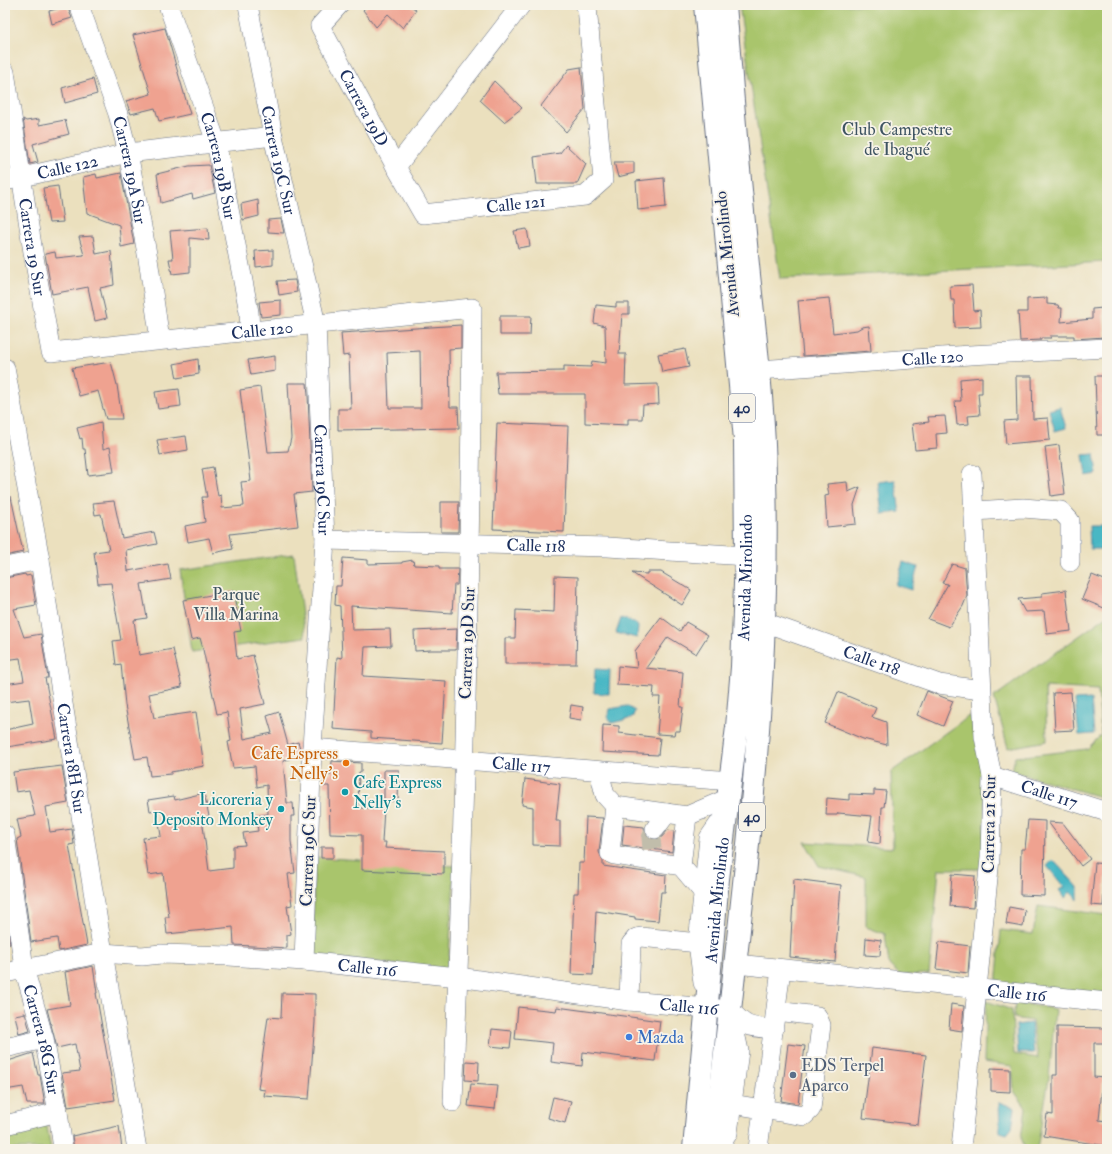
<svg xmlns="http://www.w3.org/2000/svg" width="1112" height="1154" viewBox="0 0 1112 1154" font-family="'IM FELL Double Pica',serif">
  <rect width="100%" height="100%" fill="#f7f3e8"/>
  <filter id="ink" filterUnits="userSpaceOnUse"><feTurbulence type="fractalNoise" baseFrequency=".025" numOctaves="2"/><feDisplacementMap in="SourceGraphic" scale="8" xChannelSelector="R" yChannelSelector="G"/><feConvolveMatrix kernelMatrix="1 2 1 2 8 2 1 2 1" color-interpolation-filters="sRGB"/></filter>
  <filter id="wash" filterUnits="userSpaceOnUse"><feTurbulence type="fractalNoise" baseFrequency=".012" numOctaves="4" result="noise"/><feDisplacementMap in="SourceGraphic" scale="16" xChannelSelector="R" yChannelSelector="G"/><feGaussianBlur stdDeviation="0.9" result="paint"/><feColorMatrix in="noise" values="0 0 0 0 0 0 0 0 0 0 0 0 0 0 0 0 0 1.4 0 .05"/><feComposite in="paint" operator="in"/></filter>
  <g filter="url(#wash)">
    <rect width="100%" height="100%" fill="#ebe0be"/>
    <!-- green -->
    <path fill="#a9c56c" stroke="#627a65" d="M739,5h368v257l-327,17z
      M5,107l11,71 -11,1z
      M294,554l11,83 -113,15 -12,-82z
      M1107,616v183l-95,-28 3,-14 72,-8 14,-14 -3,-45 -53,-3 2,54 -39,7 -14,-51z
      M970,715l16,59 -3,95h-44l-10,105 -29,1 -11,-10 -4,-31 -19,-7v-50l-47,-11 -14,-24 88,6 -2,-76z
      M314,857l141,9 -7,104 -135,-14z
      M1038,906l69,9v80l-111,-8 5,-57 32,4z
      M986,1001l26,9 2,44 24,4 -6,-37 -18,-3 1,-16 40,7 -6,69 -12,71h-12l-4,-12 5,-29 -12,-17 -2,-25 -28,-4z
      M46,1121l5,28h-46v-21z"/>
    <!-- water -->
    <path fill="#49b7c4" stroke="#327391" d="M1060,407l6,21 -11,3 -6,-21z
      M1094,454l3,20 -11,2 -3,-21z
      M895,480l5,32 -18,2 -4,-32z
      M1089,526h13l1,23h-13z
      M903,562l15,5 -7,23 -15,-5z
      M621,618l15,5 2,4 -1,11 -21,-5z
      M595,669l15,1 -1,24 -15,-1z
      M1091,699l3,35 -15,1 -4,-35z
      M627,706l8,5 -3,7 -20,5 -4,-6 2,-8z
      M1053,860l25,27v13l-8,-8 -5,6 -6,-8 5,-3 -17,-21z
      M1031,1023l3,30h-16l-2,-28z
      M999,1102l16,6 -3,20 -5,6 -7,-2z"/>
    <g id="blocks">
      <!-- building -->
      <path fill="#efa290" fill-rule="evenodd" d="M368,5h42l6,5 -13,18 -15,-14 -12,13 -13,-17z
        M67,6l5,12 -20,6 -3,-13z
        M165,28l25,86 -31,7 -4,-13 -24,6 -5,-13 25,-7 -18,-59z
        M581,67l4,42 -19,23 -25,-26 28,-37z
        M93,79l4,15 -32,9 -3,-15z
        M494,81l28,27 -18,14 -24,-22z
        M23,119l3,2 13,-2v6l26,-5 4,14 -36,10 5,18 -8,2z
        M566,145l20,19 -9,20h-40l-3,-27 26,-4z
        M614,162h20v11l-16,4z
        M209,165l6,28 -22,6 -1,-5 -31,9 -4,-29 32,-8z
        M121,173l13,71 -13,3 -2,-22 -32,-12 -4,-36 13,-3 1,4z
        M664,178l2,29 -28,3 -2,-29z
        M58,186l5,36 -14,1 -6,-35z
        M258,200l1,16 -16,4 -2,-16z
        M281,219l3,14 -16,-1v-12z
        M208,228l1,12 -19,-2v34l-18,2 -3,-15h4l-3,-28z
        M527,229l3,17 -12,2 -4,-17z
        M93,236l3,18 15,-3 3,34 -14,3 7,30 -12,3 -7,-34 -36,7 -7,-40 10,-2 1,6 28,-3 -5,-18z
        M273,250v15l-17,2 -1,-16z
        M295,280l2,12 -18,3 -2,-14z
        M972,285l2,26 6,-1 1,17 -26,1 -1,-28h-3l-1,-14z
        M829,298l4,35 24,-3 5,-3 7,-1 2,25 -68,5 -5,-55z
        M1047,298v6l11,1 1,3h3l-1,14 31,-3v-10l11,-1 2,29 -31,2v-3h-24l1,2h-10v2l-21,1 -2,-29h9v-13z
        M281,300v15l-20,2 -2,-15z
        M616,303h13v11h-7l-3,40h7l-1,31 33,-1 1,20 -16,1 -1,14h-14v6l-43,-2v-29h-87l-2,-22 68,-1v-5l27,1 1,-6 14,2 -1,-37 -11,-3 2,-18 20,2z
        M500,316h31l-1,19h-30z
        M461,325v23l-12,1 1,58h8l1,21 -121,2v-21h13l-2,-54 -6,1 -2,-23zM420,351l1,57h-32l-2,-55z
        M685,349l4,18 -27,5 -4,-18z
        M275,356v15l-24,4 -3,-15z
        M198,359l1,15 -22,4 -3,-14z
        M111,362l6,23 5,34h-16l-8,-28 -19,5 -7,-28z
        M1016,376h16l1,43 15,-1 2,22 -44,4 -2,-23 13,-1z
        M1095,376h12v59h-10z
        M982,377v16h-4l2,22 -12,1 1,8 -12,1 -2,-24h6l-1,-22z
        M288,383h19l1,12 4,97 -18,2 4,32 -68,8 3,15 -20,4 -4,-15 -21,4 -3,-16 20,-4 -3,-25h5l-5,-28 11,-2 5,29 3,-1 1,13 22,-2 -3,-24 10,-1 -11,-91 20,-3 8,65 20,-1 3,-13z
        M179,389l2,17 -23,3 -3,-17z
        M945,416l2,17 -11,1 1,14 -22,2 -3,-26 17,-2 -1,-5z
        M101,422l2,27 7,-2 4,25 -26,3 -3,-26h-2l-1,-11 -2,1 -3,-11z
        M497,423l71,3 -4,106 -71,-3z
        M186,436l2,14 -28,5 -3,-15z
        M1059,445l6,49 -14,2 -6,-49z
        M847,482l1,10 12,-5 -6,18 2,19 -29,3 -2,-31 4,-1 -2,-11z
        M5,497h6l12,55 -18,4z
        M114,501l8,37 32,-6 3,12 -31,6 2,21 40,-7 3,15 -30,5 6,34 -13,2 5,35 34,-6 9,38 -33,7 5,24 42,-6 8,54 -33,6v2l-21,2 -3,-19 -12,2 -10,-54 -4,-41 -5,1 -3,-24 8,-1 -10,-57 -13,1 -4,-32 15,-2 -8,-36 -6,1 -2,-12z
        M441,502h18l-1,30h-17z
        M343,558l25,2v4l34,-1v-1l11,-2 1,5 25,1v3h19l-1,16h-3l-2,28 -101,-7 1,24 38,-1 1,17 -26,1 -2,29 83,5 -4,62 -71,-5v-6l-38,-3 4,-72 5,1 -2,-52 -5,-1 1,-19h5z
        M952,564l13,4 2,28 -4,10 -14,21 -21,-8 20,-35 -6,-1z
        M647,572h14l30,18 -9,15 -50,-32 15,1z
        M25,574l1,2 5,-1 5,30 -22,4 10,28 17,-3 7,44h-3l12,61 -50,8 -2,-17 28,-6 -4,-25 -24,3v-18l19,-3 -4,-23 -15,2v-82z
        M1092,575l15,6v19l-3,8 -22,-9z
        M555,576l23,1 -2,87h-71v-26h10l1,-28 38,2z
        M1066,590l5,41 -24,3 -3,-23 -19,1 -7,-13 24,-2v-4z
        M233,591l8,40 -7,1 3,27 16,-4 12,49 -25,5 4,30 28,-6 -5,-17 12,-4 9,33 10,-3 3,9v4l-18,6 4,42h6l1,13h-3v25l4,32 -7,1 4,31 -5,1 4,28 -4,1v13l-53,-3 -1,-18 -66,7 -2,-17h4l-6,-44 -15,2 -5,-37 18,-2 -4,-26 -7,1 -2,-11 26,-4 1,4 29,-7 5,23 -7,2 7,53 24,-3v-22l12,-1 -2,-12 15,-2 -2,-15 12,-2 -1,-29 -10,2 -2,-21 -22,2 -5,-26 3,-1 -4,-29 -10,2 -15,-69 -2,-7 -9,2 -8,-40z
        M661,617l19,14 6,-9 22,13 -12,19 -28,-17 -22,31 37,4 -3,35h3l-3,24h-5l-1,4 -17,-1 3,-37h-7l1,-10 -37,-2 1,-19 19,2 -2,-17z
        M457,629l-1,21h-25l-16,1 -1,-20z
        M927,691l26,10 -10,25 -26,-11z
        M838,692l38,16 -4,9 14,5 1,23 -24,-6 -38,-16z
        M1071,692l3,38 -19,1 -2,-38z
        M571,705l12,2 -2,13 -12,-2z
        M603,725l16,1v7l41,5 -2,17 -56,-3z
        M332,761l29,2v9h-2l-1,36h26l-2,34h4l-1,6 59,3v23l-82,-4v-35l-32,-1 -1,-48h-6l1,-12h7z
        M62,766l6,37 -22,4 4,25 22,-3 2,15 -5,1 18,100 -28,6 -2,-13 -26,4 -14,-103 4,-2 -4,-18 18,-3 -6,-26 -13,2 -3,-20z
        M384,770h15l-1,31h-14z
        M525,779l35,5 -4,37h4v25l-27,-1v-38l-11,-2z
        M874,790l12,1 -2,16h-2l-2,37 -12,-2 4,-26 -34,-3 -1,2h-11l1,-17 22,2v-6l25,1z
        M586,817l17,1 -4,34 4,9v5l63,9 -1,17h-4l-3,29 -23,-2v-2l-39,-6 -3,64 -22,-1 3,-81h4l1,-30h5z
        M1028,820l17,1 -1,75 -24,-1 1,-46h4z
        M1048,822l15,1 27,36 -9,7z
        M624,825l20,2 1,7 4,4 5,2 6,-1 8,-9 6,1 -2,21 -50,-7z
        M321,847h12v11h-12z
        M1095,863l12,1 -4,42 -12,-1z
        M952,874l23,2 -2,32 -23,-2z
        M794,879l47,6 -6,77 -45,-5z
        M1009,907l16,3 -2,17 -17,-3z
        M5,913l5,31 -5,1z
        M866,938l15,2 -1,16 -15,-1z
        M939,942l31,4 -2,27 -32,-4z
        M93,966l4,27h-1l19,107 -47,7 -6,-34 18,-2 -5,-27 -18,4 -10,-39 23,-4 -5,-33z
        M282,993l33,1v28l-6,77 -45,-3 1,-6 -7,-1 10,-72 13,1z
        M951,1004l13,2 -2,25 -13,-2z
        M518,1007l38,4 1,-4 103,14 -5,40 -72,-9 -1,14 -31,-4 2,-19 -38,-4z
        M25,1013l5,18 -11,3 -4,-19z
        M1057,1027l50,1v15h-13v34l9,1 -4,42 8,1v25l-63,-10 3,-22 6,1v-40h4z
        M492,1029l20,2 -2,17 -20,-2z
        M788,1044l17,2 -7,58 -17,-3z
        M872,1048l54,7 -8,70 -55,-7z
        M33,1053l5,22h2l5,29h-18l-4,-17 -18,3v-28z
        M466,1061l13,1 -1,19 -13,-1z
        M991,1068l19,1v23l-19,-1z
        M471,1084l27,2 -3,23 -27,-3z
        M553,1097l18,4 -6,22 -17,-5z
        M119,1126l3,23h-48l-2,-13z"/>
    </g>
  </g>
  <g filter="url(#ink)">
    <use href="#blocks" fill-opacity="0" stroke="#646d80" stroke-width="1"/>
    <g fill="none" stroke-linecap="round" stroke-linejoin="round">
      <!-- minor-tunnel -->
      <path stroke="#c1bdab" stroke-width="19" stroke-dasharray="19 10" stroke-linecap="butt" d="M652,849l-1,-11 4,-9"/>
      <defs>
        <g id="minor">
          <path id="s1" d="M79,5l39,109 10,39 20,106 12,81"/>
          <path id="s2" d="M168,5l48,137 33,170 1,19"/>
          <path id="s3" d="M248,5l25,131 43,188 9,216 -13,208 -8,213"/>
          <path id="s4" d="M339,5l-19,21 76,141 27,47 162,-18 18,-16 -16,-173 -2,-2"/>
          <path id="s5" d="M5,72l28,180 18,100 421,-44c-2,265 -8,529 -19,794"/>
          <path d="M396,167l125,-162"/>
          <path id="s6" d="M5,181l123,-28 145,-17"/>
          <path id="s7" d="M5,368l35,192 63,393 34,196"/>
          <path id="s8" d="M759,370l211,-15 137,-7"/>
          <path d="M974,511l49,-3 38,3 9,10v41"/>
          <path id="s9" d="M325,540l283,7 138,9"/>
          <path d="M5,567l35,-7"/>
          <path id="s10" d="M764,622l175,62 42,6"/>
          <path id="s11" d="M312,748l419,33"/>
          <path d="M599,771l6,24 10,11 72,10 42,-18"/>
          <path id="s12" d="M992,776l115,36"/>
          <path d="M615,806l-5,47 4,2 67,11 22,26"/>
          <path d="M655,829l12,-16"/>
          <path id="s13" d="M5,835l19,133 20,71 14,73 5,37"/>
          <path d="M681,866l6,-50"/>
          <path id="s14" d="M736,964l371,38"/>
          <path id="s15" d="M5,973l98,-20 39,3 19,-2 68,2 75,5 154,16 171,24 101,9"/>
          <path d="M703,983l-5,-40 11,-105 18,-26"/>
          <path d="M629,1001l2,-57 5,-6 5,-1 57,6"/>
          <path d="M730,1010c17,18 19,17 44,19"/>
          <path d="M5,1048l39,-9"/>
          <path d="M732,1104l72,12 7,-7 10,-84 -4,-9 -41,-5"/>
          <path d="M5,1125l53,-13"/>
          <path d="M718,1149l10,-16 11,-82 -7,-32"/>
          <path d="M758,1149l23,-180"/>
          <path d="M961,1149l29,-291 2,-82 -8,-39 -12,-263"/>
        </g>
        <g id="major">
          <path id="s16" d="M694,1149l24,-270 19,-152 5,-60 4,-111 -1,-116 -40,-435"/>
          <path d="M714,1149c25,-224 57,-447 51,-673 -1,-67 -9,-134 -16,-201 -9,-90 -17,-180 -24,-270"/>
        </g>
      </defs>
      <!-- minor casing -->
      <use href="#minor" stroke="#646d80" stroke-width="20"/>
      <!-- major casing -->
      <use href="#major" stroke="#646d80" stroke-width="24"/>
      <!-- minor -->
      <use href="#minor" stroke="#fff" stroke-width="19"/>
      <!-- major -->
      <use href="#major" stroke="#fff" stroke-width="22"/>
    </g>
  </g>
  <!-- markers -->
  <circle fill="#e8710a" stroke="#f7f3e8" stroke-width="1.5" cx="346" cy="763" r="4"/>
  <g fill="#0f9aa8" stroke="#f7f3e8" stroke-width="1.5">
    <circle cx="345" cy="792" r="4"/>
    <circle cx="281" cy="809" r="4"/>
  </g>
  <circle fill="#3f7fe0" stroke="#f7f3e8" stroke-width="1.5" cx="629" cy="1037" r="4"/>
  <circle fill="#5c6f8a" stroke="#f7f3e8" stroke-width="1.5" cx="793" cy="1075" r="4"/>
  <g text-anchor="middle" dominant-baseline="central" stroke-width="3.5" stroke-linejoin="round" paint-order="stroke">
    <!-- shield labels -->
    <g fill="#f7f3e8" stroke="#5d6a87" stroke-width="1">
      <rect x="729" y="394" width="26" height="28" rx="3"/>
      <rect x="739" y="803" width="26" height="28" rx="3"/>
    </g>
    <g font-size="16" font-weight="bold" fill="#1b2f5e">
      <text x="742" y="408">40</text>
      <text x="752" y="817">40</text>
    </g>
    <!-- street labels -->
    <g font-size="17" fill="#1b2f5e" stroke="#f7f3e8">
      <text stroke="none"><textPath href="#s4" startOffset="121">Carrera 19D</textPath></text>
      <text stroke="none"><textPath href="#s3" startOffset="158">Carrera 19C Sur</textPath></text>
      <text stroke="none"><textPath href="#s2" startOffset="169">Carrera 19B Sur</textPath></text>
      <text stroke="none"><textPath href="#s6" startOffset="64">Calle 122</textPath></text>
      <text stroke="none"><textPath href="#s1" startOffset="173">Carrera 19A Sur</textPath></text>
      <text stroke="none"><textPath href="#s4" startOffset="336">Calle 121</textPath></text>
      <text stroke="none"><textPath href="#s5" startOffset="177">Carrera 19 Sur</textPath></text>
      <text transform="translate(727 254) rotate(-96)">Avenida Mirolindo</text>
      <text stroke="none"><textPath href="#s5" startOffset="496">Calle 120</textPath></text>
      <text stroke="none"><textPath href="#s8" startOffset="174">Calle 120</textPath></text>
      <text stroke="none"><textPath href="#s3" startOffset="482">Carrera 19C Sur</textPath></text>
      <text stroke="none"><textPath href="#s9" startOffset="211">Calle 118</textPath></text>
      <text stroke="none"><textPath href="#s16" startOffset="574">Avenida Mirolindo</textPath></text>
      <text transform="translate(467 643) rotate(-88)">Carrera 19D Sur</text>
      <text stroke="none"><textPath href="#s10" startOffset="114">Calle 118</textPath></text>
      <text stroke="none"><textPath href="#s7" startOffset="396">Carrera 18H Sur</textPath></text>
      <text stroke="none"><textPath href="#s11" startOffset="210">Calle 117</textPath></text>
      <text stroke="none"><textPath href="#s12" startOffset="60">Calle 117</textPath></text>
      <text transform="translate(989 824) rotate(-89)">Carrera 21 Sur</text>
      <text transform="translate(308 851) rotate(-88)">Carrera 19C Sur</text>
      <text stroke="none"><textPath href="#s16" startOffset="250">Avenida Mirolindo</textPath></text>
      <text stroke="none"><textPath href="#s15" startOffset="365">Calle 116</textPath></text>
      <text stroke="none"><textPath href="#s14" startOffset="282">Calle 116</textPath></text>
      <text stroke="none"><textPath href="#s15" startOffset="689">Calle 116</textPath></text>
      <text stroke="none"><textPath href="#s13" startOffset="208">Carrera 18G Sur</textPath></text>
    </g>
    <!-- park labels -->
    <g font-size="17" fill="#3e5462" stroke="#f7f3e8">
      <text x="897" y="129">Club Campestre<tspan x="897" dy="20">de Ibagué</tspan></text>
      <text x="236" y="594">Parque<tspan x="236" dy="20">Villa Marina</tspan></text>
    </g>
    <!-- food labels -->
    <g font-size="17" fill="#c56008" stroke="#f7f3e8" text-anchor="end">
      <text x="338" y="753">Cafe Espress<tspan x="338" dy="20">Nelly's</tspan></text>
    </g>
    <!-- culture labels -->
    <g font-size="17" fill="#0d838f" stroke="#f7f3e8" text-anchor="start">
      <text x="353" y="782">Cafe Express<tspan x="353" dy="20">Nelly's</tspan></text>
      <text x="273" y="799" text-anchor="end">Licoreria y<tspan x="273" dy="20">Deposito Monkey</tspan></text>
    </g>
    <!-- shop labels -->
    <g font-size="17" fill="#366cbe" stroke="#f7f3e8" text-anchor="start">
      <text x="637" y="1037">Mazda</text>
    </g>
    <!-- service labels -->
    <g font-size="17" fill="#4e5e75" stroke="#f7f3e8" text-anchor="start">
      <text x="801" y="1065">EDS Terpel<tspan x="801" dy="20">Aparco</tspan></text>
    </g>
  </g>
  <!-- margin -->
  <rect width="1112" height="1154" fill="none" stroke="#f7f3e8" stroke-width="20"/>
</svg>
